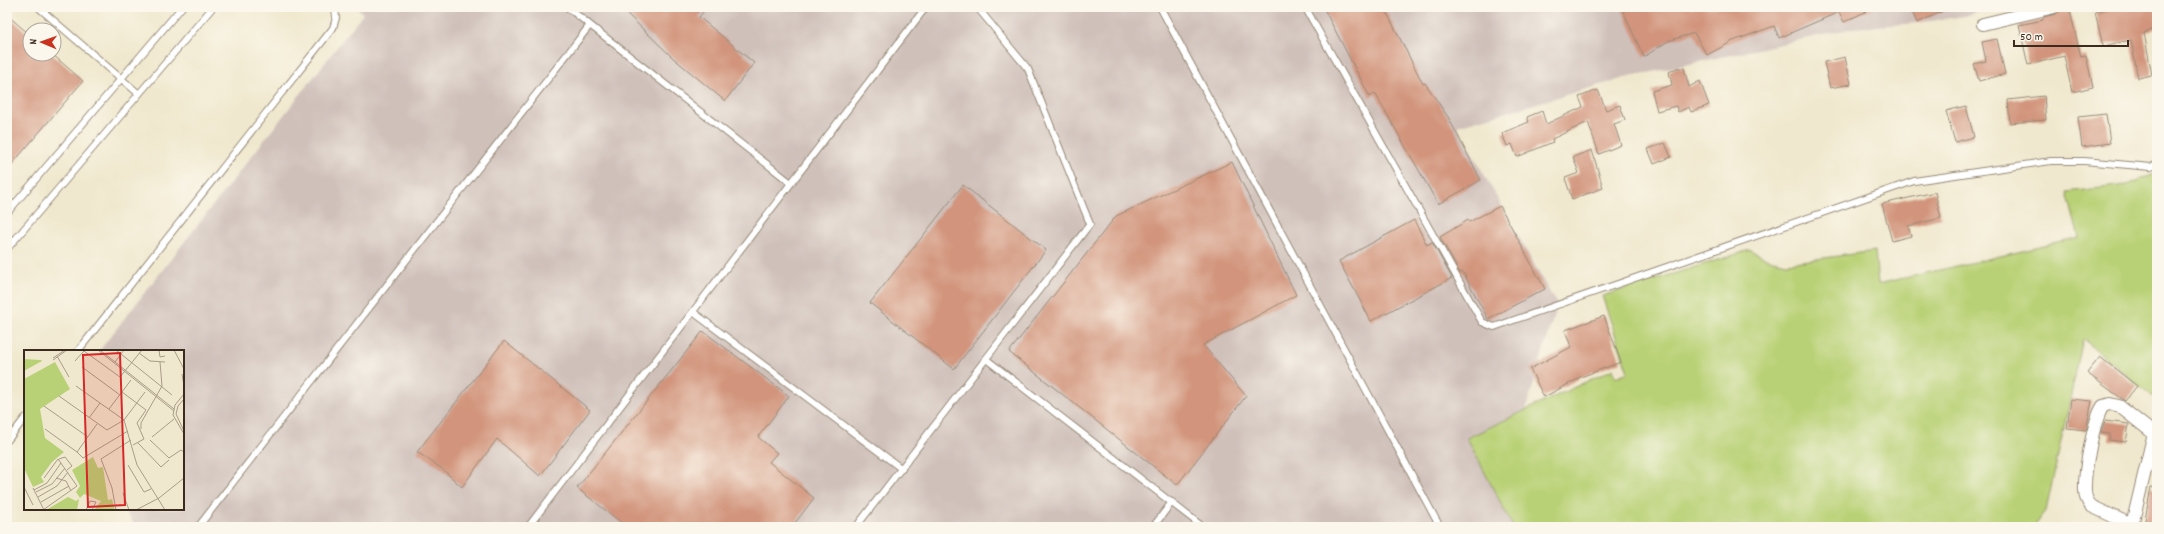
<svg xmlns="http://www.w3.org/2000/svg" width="2164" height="534" viewBox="0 0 2164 534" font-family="Dekko,sans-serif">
  <rect width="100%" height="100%" fill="#fbf7ec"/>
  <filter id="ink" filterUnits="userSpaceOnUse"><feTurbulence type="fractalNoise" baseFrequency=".025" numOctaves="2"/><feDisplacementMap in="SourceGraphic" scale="8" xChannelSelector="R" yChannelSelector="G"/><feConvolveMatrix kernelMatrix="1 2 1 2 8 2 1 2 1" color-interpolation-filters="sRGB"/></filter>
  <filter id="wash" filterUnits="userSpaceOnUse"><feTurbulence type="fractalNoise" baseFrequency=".012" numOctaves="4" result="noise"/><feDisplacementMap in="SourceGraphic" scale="16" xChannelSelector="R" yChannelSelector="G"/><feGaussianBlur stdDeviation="0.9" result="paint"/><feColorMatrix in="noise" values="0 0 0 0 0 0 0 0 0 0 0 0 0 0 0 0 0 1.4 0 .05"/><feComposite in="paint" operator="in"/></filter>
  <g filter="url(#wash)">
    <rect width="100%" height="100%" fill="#f0e8ce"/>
    <!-- industrial -->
    <path fill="#cfc0ba" d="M357,7h1638l-31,9 -47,7 -63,5 -229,50 -168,48 100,179 -31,105 -59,28 46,89h-1376l-14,-18h60v-158h-84l264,-337z"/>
    <!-- green -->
    <path fill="#b9d176" stroke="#7a7e4a" d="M2157,173v227l-74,-61 -37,172 -12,16h-521l-46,-89 146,-69 3,8 12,-5 -26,-76 148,-46 18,9 19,4 88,-12 3,33 201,-46 -12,-46 60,-7z"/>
    <g id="blocks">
      <!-- building -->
      <path fill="#d2947c" d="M620,7h87l-8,10 55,46 -29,38 -53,-44z
        M1323,7h61l39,77 2,-1 23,34 33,63 -43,24 -63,-111 -5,4z
        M1621,7h254l-31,15 -5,-10 -60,26 -5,-12 -41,15 -26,14 -13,-22 -26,8 -24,16z
        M1910,7h42l-35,16z
        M2067,7h2l12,50 5,-1 7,31 -21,5 -8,-36 -36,9 -9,-40 24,-5v-3l13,-3 5,-6z
        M2115,7h42v21l-13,5 8,42 -14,3 -7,-38 -28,6 -8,-34z
        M7,15l23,20v19h22l31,27 -76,89z
        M1997,39l8,35 -26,7 -5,-17 12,-3 -4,-19z
        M1845,57l6,27 -21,4 -6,-26z
        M1677,68h7l5,19 11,-6 9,24 -18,7 -2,-5 -11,5 -2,-6 -19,5 -5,-20 20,-6 -3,-13z
        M1598,90l8,20 14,-5 5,15 -11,4 7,21 -22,9 -11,-32 -36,17 1,3 -36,15 -5,-13 -5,2 -5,-13 27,-11 -2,-5 15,-6 4,13 37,-17 -4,-10z
        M2044,96l2,24 -36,3 -2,-23z
        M1966,106l8,31 -19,5 -9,-31z
        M2106,114l4,29 -28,4 -4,-30z
        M1665,143l6,14 -17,7 -6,-15z
        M1592,150l11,38 -31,11 -7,-21 14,-5 -6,-16z
        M1232,162l64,133 -93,50 43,51 -69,89 -168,-133 107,-136z
        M963,185l83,65 -92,119 -84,-66z
        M1935,192l6,26 -33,8 3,10 -19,5 -10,-37z
        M1500,206l45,83 -57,30 -25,-47 -3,1 -20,-36 28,-17 1,2z
        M1414,220l13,25 5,-3 20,36 -81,43 -32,-60z
        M1604,316l17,46 -43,16v1l-34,18 -14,-28 41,-22 -6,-17z
        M703,331l86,65 -31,41 19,16 -8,9 45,36 -22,29h-165l-50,-39z
        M504,341l86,69 -50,66 -43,-37 -35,48 -21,-19 -24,-16z
        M2100,357l37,29 -12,15 -38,-28z
        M2071,399l21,2 -6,29 -19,-2z
        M2105,421l24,3 -3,18 -17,-2 1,-6 -9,-2z
        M2151,487l6,1v35l-12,-3z"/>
    </g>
  </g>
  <g filter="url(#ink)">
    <use href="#blocks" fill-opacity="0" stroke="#968976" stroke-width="1"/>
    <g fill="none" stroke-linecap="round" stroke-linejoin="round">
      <defs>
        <path id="lane" d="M38,7l101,87
          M567,7l224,176
          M1160,7l280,520
          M1305,7l177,315 12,5 420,-146 137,-20h33l67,6 6,-3
          M7,213l175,-206
          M7,249l206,-242
          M693,312l209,157
          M78,351l255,-323 3,-10 -1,-11
          M986,359l217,168
          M7,441l18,-23
          M198,527l392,-502
          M528,527l398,-520
          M856,527l234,-303 -62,-155 -51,-62
          M1153,527l19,-25"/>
        <path id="street" d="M1983,24l71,-17
          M2132,525l22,-92
          M2136,527l-45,-21c-4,-5 -6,-9 -6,-15 -1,-18 8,-70 18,-85l7,-2 9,2 38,30"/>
      </defs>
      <!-- lane casing -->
      <use href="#lane" stroke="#968976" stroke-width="8"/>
      <!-- street casing -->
      <use href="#street" stroke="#968976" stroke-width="14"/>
      <!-- lane -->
      <use href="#lane" stroke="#fff" stroke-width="6"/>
      <!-- street -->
      <use href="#street" stroke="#fff" stroke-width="12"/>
    </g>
  </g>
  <!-- overview -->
  <g transform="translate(24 350)">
    <rect width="160" height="160" fill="#f0e8ce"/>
    <path d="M0,9l17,1 1,1 -18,10zM31,12l15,27 -30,20 5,29 19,14 -12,10 -11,15 3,5 -11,5 -9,-19v-89zM69,107l5,11 5,-1 5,33 4,-1 3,11h-21l7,-9 -17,-7 -4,4 -4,-6 4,-6 -8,-16zM44,147l8,4 3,-2 -2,11h-31z" fill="#b9d176"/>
    <path fill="none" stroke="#a89c88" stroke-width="1" d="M74,0l76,61M76,0l74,59M92,0l56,45M135,0l1,7 5,-1M150,0l10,19M115,3l11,8 15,1M33,6l12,21M29,8l12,-8M29,10l14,-10M51,11l9,-10 36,26 22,-27M91,12l9,-12M58,17l38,28M158,24l2,12M52,36l48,34 13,45 28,45M98,42l24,18 -9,13 7,16 -11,6M160,44l-9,11 -2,10 11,19M35,46l48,34 17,-10 21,-28M160,49l-6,7 -2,8 8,17M20,56l44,31M85,59l22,-29M65,68l11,-15M73,74l-20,28 6,6 45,-27M21,79l32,23M117,79v-6l21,-37 -2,-24M128,87l22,-18M126,90l19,18 12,-8 3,2M114,93l23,24 8,-7M35,109l6,-2 7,9 -5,4M104,115l16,27 7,-3M32,128l10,3 5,10M0,137l9,18M9,138l11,22M10,140l13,-7 14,-20M12,142l16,-8 13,-16M99,143l6,17M14,147l19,-11 11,-14M17,152l28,-16M19,160l34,-24 -19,-27 -14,19M62,160l4,-9 6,1 -4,8M92,160l-4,-22 -11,-29 30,-19M112,160l23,-12 25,-20"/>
    <path fill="#d62828" fill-opacity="0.15" stroke="#d62828" stroke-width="2" d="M96,3l5,152 -37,2 -5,-152z"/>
    <rect width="160" height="160" fill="none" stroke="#3b2a1e" stroke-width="2"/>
  </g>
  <!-- margin -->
  <rect width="2164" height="534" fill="none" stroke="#fbf7ec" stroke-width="24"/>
  <!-- north arrow -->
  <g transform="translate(42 42) rotate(272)"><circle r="19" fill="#fbf7ec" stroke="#aea59a"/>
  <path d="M0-3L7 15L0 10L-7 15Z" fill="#c8321e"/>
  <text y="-6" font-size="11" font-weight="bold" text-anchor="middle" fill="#3b2a1e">N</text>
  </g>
  <!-- scale -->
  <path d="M2014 40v6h114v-6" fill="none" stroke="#3b2a1e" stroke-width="2"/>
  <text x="2020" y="40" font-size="12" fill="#3b2a1e" stroke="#fbf7ec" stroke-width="3" paint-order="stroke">50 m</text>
</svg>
